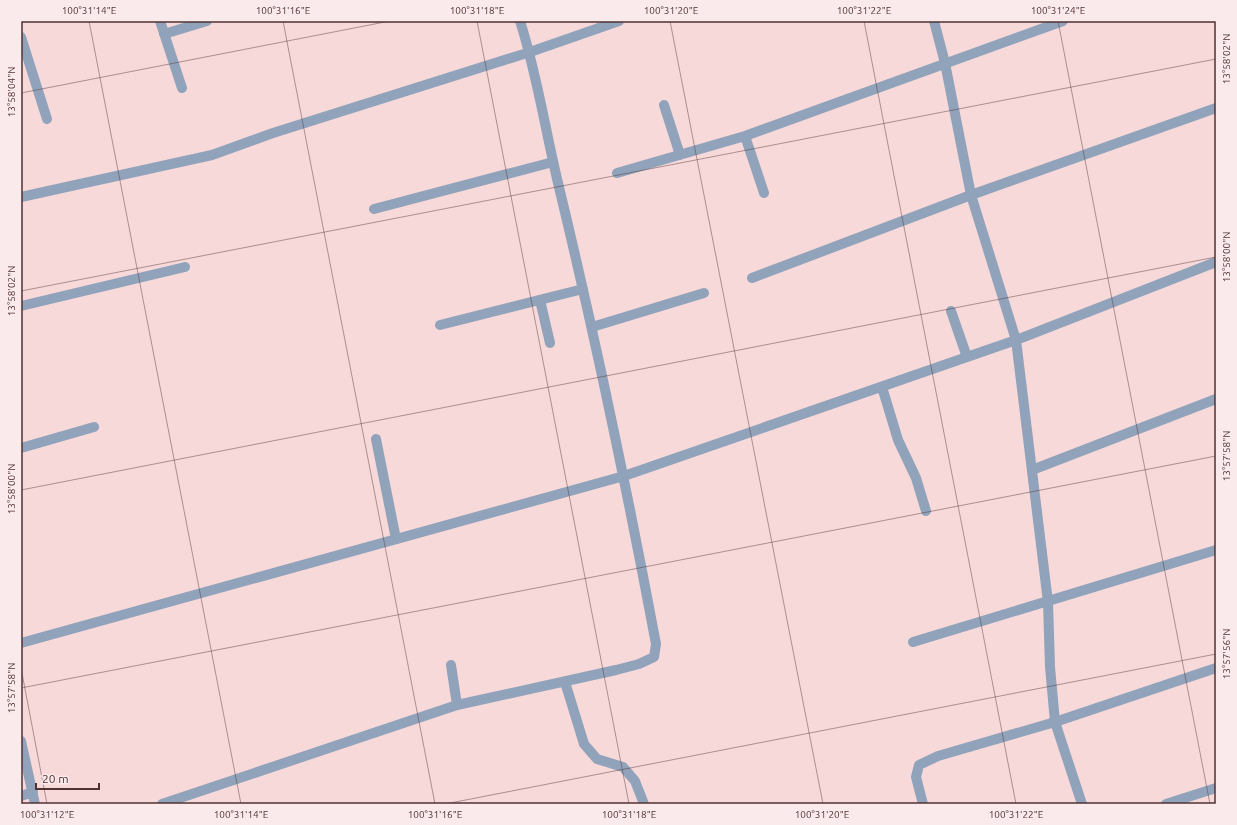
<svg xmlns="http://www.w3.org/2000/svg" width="1237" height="825" viewBox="0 0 1237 825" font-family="Ubuntu,sans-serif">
  <rect width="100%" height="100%" fill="#f8d9da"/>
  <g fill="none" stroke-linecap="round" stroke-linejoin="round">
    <!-- lane -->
    <path stroke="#91a3ba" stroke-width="10" d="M374,209l179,-47
      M376,439l20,100"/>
    <!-- street -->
    <path stroke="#91a3ba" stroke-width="10" d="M160,21l22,67
      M934,21l11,42 26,132 45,145 32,262 2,65 5,55 27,82
      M164,34l43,-13
      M21,37l26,82
      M664,105l16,50
      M745,136l19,57
      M617,173l128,-37 318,-115
      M21,197l191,-42 61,-22 257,-81 89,-31
      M752,278l219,-83 245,-87
      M540,300l10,43
      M21,306l164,-39
      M951,311l16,46
      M440,325l143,-36
      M592,327l112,-34
      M882,387l16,53 18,38 10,33
      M21,448l73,-21
      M1032,470l184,-71
      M913,642l303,-92
      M21,643l603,-167 392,-136 200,-78
      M451,665l6,40
      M565,682l19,62 13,15 26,8 12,14 9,23
      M21,741l14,63
      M21,796l12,-4
      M162,804l295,-99 159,-35 23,-6 15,-7 2,-13c-29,-155 -61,-308 -98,-461 -13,-54 -21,-109 -38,-162
      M923,804l-7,-27 3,-12 19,-9 117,-34 161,-54
      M1166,804l50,-16"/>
  </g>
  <!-- ticks -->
  <path fill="none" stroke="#503233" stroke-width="1" stroke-opacity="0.45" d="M89,21l152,783M283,21l152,783M477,21l152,783M670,21l153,783M864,21l152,783M1058,21l152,783M21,93l369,-72M21,291l1195,-232M21,490l1195,-233M21,668l26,136M21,688l1195,-232M445,804l771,-150"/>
  <!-- border -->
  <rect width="1237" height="825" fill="none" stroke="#faeaeb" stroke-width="44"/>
  <!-- scale -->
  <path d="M36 783v6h63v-6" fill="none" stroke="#503233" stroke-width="2"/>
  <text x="42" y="783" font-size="12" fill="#503233" stroke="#faeaeb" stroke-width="3" paint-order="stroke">20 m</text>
  <rect x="22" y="22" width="1193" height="781" fill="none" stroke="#503233" stroke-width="1.5"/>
  <g font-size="10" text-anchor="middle" fill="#503233">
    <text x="89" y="14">100°31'14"E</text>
    <text x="283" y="14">100°31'16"E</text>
    <text x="477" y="14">100°31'18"E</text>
    <text x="671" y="14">100°31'20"E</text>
    <text x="864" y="14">100°31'22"E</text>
    <text x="1058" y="14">100°31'24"E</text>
    <text transform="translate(1226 59) rotate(-90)" y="4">13°58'02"N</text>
    <text transform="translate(11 92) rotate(-90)" y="4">13°58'04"N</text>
    <text transform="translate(1226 257) rotate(-90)" y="4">13°58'00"N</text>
    <text transform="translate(11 291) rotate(-90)" y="4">13°58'02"N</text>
    <text transform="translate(1226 456) rotate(-90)" y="4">13°57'58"N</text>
    <text transform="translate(11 489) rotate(-90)" y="4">13°58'00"N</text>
    <text transform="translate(1226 654) rotate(-90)" y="4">13°57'56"N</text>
    <text transform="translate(11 688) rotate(-90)" y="4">13°57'58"N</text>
    <text x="47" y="818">100°31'12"E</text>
    <text x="241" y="818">100°31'14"E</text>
    <text x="435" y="818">100°31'16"E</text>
    <text x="629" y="818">100°31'18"E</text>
    <text x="822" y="818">100°31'20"E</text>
    <text x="1016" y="818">100°31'22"E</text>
  </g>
</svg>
